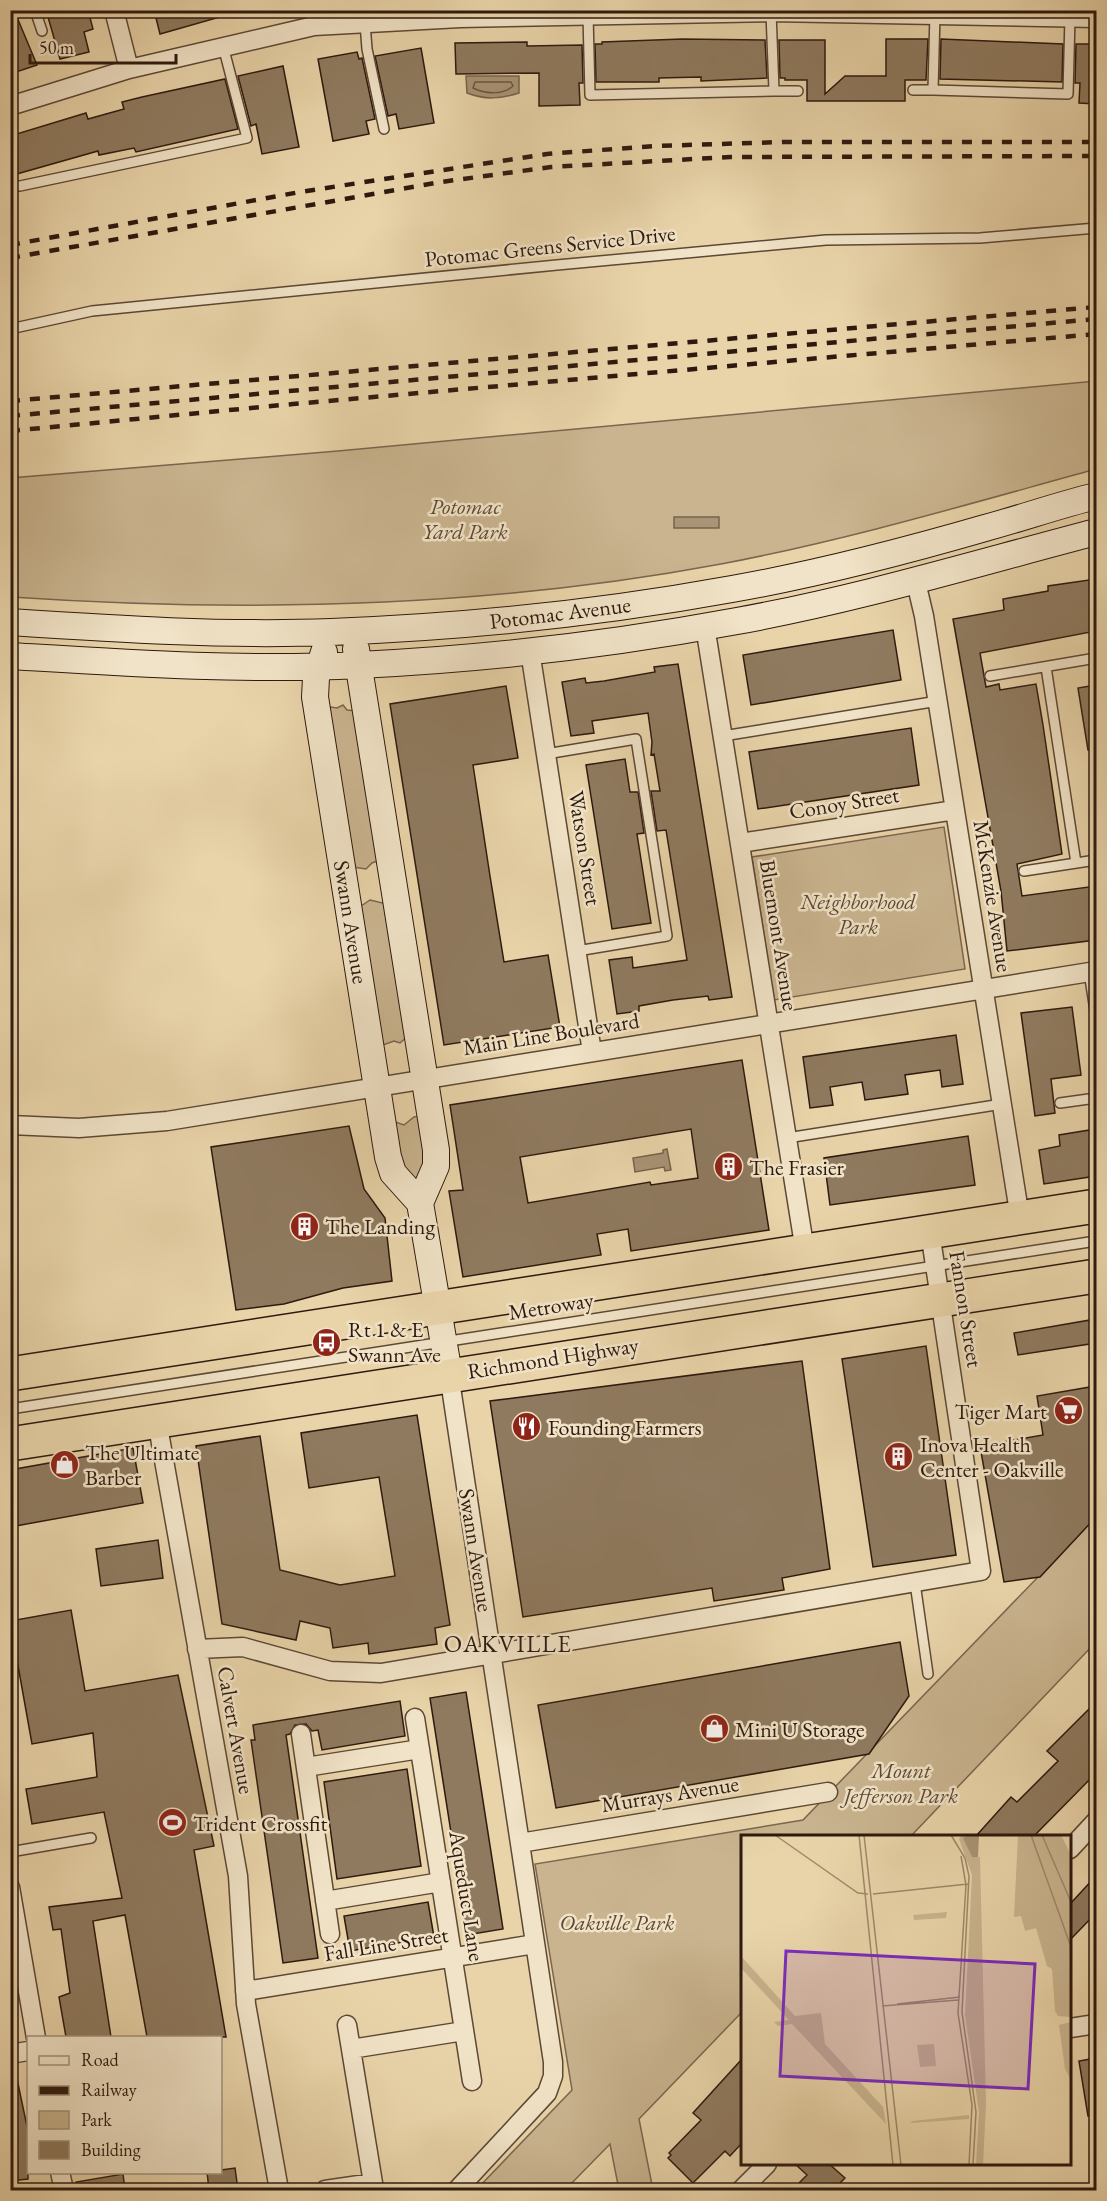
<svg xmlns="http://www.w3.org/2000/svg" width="1107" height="2201" viewBox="0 0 1107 2201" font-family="'EB Garamond',serif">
  <rect width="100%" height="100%" fill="#e9d4a9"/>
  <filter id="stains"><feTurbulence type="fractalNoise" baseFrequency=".00333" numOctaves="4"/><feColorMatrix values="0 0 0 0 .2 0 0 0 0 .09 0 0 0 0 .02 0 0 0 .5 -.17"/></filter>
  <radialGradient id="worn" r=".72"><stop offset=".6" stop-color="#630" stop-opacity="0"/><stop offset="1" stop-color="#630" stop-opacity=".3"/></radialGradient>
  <!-- green -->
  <path fill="#c9b48f" stroke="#7b664f" stroke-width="1.5" d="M1096,381v88c-124,34 -248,71 -375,95 -235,44 -473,49 -710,33l-1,-119 328,-27z
    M343,705l4,5 10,1 23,149 -8,3 -6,6 -13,-2 -25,-155 3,-5 6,1z
    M944,827l21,142 -191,31 -22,-143z
    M370,900l17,4 21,132 -8,7 -6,-2 -11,4 -25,-137z
    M420,1116l7,41 -9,26h-10l-16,-62 12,4 10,-8z
    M1096,1517v125l-185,194h-169v176l-103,107 14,71h-34l-9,-46 -45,46h-89l96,-100 -37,-226 268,-44z"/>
  <!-- water -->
  <path fill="#a99475" stroke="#77634c" stroke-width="1.5" d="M466,76h53v17c-19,6 -34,7 -52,0z
    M674,517h45v11h-45z
    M667,1149l4,21 -6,1 -1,-4 -29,5 -2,-14 30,-5v-3z"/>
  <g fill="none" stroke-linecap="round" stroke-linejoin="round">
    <!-- shore -->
    <path stroke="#6b5642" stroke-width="1.5" d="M475,82h36l2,4c-10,9 -28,8 -40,2z"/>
  </g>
  <!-- building -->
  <path fill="#8f7a5f" stroke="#2d190f" stroke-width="1.5" fill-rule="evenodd" d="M10,10h4l23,55 -27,9z
    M46,10h42l5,19 -9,3 5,20 -29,7z
    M154,10h73v5l-67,19z
    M682,39l83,1 2,38 -66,3v-4l-42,1v4h-63l-1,-38h7v-2z
    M886,39h42l-2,41h-21v21h-98v-21h-22v-2h-5l-1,-38h46v54l20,-18h41z
    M941,39l122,5 -1,38 -122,-3z
    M527,42v4l55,-1 1,38h-4l1,22 -41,1v-33l-83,1 -1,-31z
    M1076,44h20v60l-17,-1 1,-20h-5z
    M421,48l13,75 -35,6 -3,-15 -8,2 -13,-60z
    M357,52l2,7 3,-1 13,61 -9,2 3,13 -36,7 -15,-82z
    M283,66l16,81 -37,7 -6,-30 -5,2 -13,-50z
    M225,79l13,50 -102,23 -2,-4 -35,7 -1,-4 -85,24 -3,-8v-31l76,-23 2,6 36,-10 -2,-7 20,-5z
    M1096,579v52l-116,22 6,34 13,-3 1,6 36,-6 7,41 19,129 -45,10 5,32 74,-10v54l-89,11 -6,-60 -48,-272 51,-9 -1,-11 45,-8v-5z
    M893,630l8,50 -150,25 -8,-50z
    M678,664l54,333 -23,3 -1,-4 -35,4 -34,6v5l-22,3 -8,-54 23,-3 1,11 54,-8 -21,-130 -9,1 -6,-40h9l-6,-37 -3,1 1,-13 -4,-29 -56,8 2,12 -23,3 -9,-54 23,-4 1,5 18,-2 51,-9 -1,-5z
    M1096,685v64l-8,1 -10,-62z
    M506,686l12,72 -45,7 17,111 14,86 44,-7 12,72 -116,18 -54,-341z
    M911,728l8,57 -161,24 -9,-57z
    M625,759l5,33h8l6,41 -7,1 14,89 -39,6 -26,-164z
    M1072,1007l9,68 -30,4 4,34 -20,3 -14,-103z
    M956,1035l7,49 -21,3 -2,-17 -35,5 3,19 -43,6 -3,-18 -32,5 3,18 -23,3 -7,-51z
    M742,1060l27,170 -138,21 -3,-22 -31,5 4,21 -138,22 -14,-86 14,-1 -13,-85zM691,1129l7,49 -47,7 -1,-3 -122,21 -8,-46z
    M349,1126l15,63 21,29 7,63 -49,7 -59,16 -48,6 -25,-163z
    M1096,1129v47l-52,8 -5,-34 21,-4 -1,-11z
    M968,1136l7,49 -145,20 -6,-47z
    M1096,1319v24l-78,12 -4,-22z
    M926,1346l30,209 -83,12 -31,-208z
    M802,1361l28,208 -48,9 2,12 -70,11 -2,-13 -189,29 -33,-216z
    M1096,1386v131l-56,60 -36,5 -24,-136 63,-11 -6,-39z
    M417,1415l33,210 -15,3 2,16 -68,10 -1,-11 -35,5 -3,-20 -30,-7 -4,19 -74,-16 -26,-178 64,-10 20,134 60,15 55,-9 -16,-99 -70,11 -8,-55z
    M133,1448l10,55 -133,24v-57z
    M158,1540l5,38 -62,8 -5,-37z
    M71,1610l14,81 93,-16 36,171 -20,4 32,187h-79l-22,-122 -32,6 18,116h-45l-7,-40 11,-4 -9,-64 -8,1 -4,-23 73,-9 -18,-86 -72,12 -6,-35 71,-12 -4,-44 -61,11 -22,-123z
    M900,1642l9,54 -40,58 -313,54 -18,-103z
    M466,1692l37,237 -36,6 -37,-237z
    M400,1701l5,35 -83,14 -4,-20 -6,1 -6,-7 -11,1 -5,9 -4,1 32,223 -35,5 -32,-223h4l-2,-15z
    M1096,1702v71l-62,63h-58l35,-39 6,5 41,-41 -11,-10z
    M407,1769l14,97 -84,13 -13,-97z
    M1096,1876v37l-26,27v-36z
    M428,1902l6,35 -84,14 -6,-35z
    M1096,2058v58h-8l-9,-55z
    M742,2059v84l-12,13 -5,-5 -32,32 -25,-25 3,-3 -2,-2 32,-33 -8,-7z
    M17,2079l11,52v48l-18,2v-101z
    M794,2163h34l17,15 -12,12h-41l15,-15z
    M235,2168l3,22h-29l-2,-18z
    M123,2174l2,16h-48l-1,-8z"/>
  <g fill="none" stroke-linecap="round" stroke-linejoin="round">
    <defs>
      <path id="lane" d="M35,10l7,21
        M935,13l-2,77 135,4 2,-77
        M588,15l2,80 184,-4 -3,-79
        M365,23l2,26 17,80
        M913,90h20
        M774,91h24
        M10,186h10l227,-48 -24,-92
        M10,329l82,-18 465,-46 269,-25 154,-2 116,-10
        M1046,667l30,196
        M990,676l106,-18
        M723,736l215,-35
        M546,754l90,-15 31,197 -90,15
        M1024,871l72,-11
        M1089,972l7,45
        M1060,1103l36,-5
        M787,1138l215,-34
        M10,1409l1086,-168
        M915,1583l13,91
        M10,1852l81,-14"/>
      <path id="street" d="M114,10l15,59
        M10,106l119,-37 185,-43 146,-8 311,-6 325,6
        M916,582l8,34 96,602
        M705,626l100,625
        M530,651l62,401
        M740,843l215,-33
        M10,1125l69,3 88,-7 929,-150
        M449,1374l104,688v14l-6,17 -90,97
        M157,1421l81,455 8,128 33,186
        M197,1649l46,-2 87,24 51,2 600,-102 -51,-339
        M415,1718l57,363
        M301,1734l29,200
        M306,1767l114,-18
        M520,1843l308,-51
        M1070,1849l26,-28
        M10,1887l26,151
        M325,1901l116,-19
        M245,1991l290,-47
        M1070,2028l26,-4
        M351,2049l113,-18
        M10,2054l18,-3
        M60,2172l4,18
        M325,2190l48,-7 -26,-158
        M741,2190l26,-26"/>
      <path id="secondary" d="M10,622c107,7 214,14 321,10 134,-5 269,-19 401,-43 85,-15 170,-37 253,-61 37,-10 74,-23 111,-32
        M356,649l80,501v16l-16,37 29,171
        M324,652l-8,26 -1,19 73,460 5,16 27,30
        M10,656c116,7 233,15 349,9 126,-6 254,-21 378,-44 122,-22 240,-58 359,-89"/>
      <path id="highway" d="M10,1374l1086,-168
        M10,1444l1086,-168"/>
    </defs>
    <!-- lane casing -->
    <use href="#lane" stroke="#5c4836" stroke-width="12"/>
    <!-- street casing -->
    <use href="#street" stroke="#5c4836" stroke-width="21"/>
    <!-- secondary casing -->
    <use href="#secondary" stroke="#2d190f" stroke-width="28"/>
    <!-- highway casing -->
    <use href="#highway" stroke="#2d190f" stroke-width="36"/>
    <!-- lane -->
    <use href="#lane" stroke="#f1e3c7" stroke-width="9"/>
    <!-- street -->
    <use href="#street" stroke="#f1e3c7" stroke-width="18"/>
    <!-- secondary -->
    <use href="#secondary" stroke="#f1e3c7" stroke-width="26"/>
    <!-- highway -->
    <use href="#highway" stroke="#e9d4a9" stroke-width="33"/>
    <!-- rail -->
    <path stroke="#2d190f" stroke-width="4.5" stroke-dasharray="10 10" stroke-linecap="butt" d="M10,245l290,-53 247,-38 107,-8 130,-4h312
      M10,258l431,-76 110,-15 179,-10 366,-1
      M10,401l1086,-94
      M10,416l1086,-97
      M10,431l283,-27 803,-70"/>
  </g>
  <!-- icons -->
  <defs>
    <symbol id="building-disc" viewBox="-11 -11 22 22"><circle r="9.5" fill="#8f2418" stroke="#f1e3c7"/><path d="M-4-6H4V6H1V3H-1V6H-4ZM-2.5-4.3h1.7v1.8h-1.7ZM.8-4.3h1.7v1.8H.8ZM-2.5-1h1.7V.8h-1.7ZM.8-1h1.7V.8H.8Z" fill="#fff"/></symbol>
    <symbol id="bus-disc" viewBox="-11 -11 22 22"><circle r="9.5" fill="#8f2418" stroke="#f1e3c7"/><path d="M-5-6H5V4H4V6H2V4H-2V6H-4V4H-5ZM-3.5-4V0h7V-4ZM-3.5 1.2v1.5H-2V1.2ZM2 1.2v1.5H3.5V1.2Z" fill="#fff"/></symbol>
    <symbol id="supermarket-disc" viewBox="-11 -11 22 22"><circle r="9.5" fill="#8f2418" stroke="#f1e3c7"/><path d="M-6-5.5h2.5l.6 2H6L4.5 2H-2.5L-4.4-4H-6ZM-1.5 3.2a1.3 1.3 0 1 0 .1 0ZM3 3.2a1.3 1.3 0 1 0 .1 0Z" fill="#fff"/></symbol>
    <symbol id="restaurant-disc" viewBox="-11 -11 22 22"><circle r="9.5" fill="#8f2418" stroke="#f1e3c7"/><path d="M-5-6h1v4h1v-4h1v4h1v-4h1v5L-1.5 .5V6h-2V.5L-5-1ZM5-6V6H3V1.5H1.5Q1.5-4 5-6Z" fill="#fff"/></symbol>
    <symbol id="shop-disc" viewBox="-11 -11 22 22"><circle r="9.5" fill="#8f2418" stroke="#f1e3c7"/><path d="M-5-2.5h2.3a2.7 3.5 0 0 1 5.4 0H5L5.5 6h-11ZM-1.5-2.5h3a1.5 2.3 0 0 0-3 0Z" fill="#fff"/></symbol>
    <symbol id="stadium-disc" viewBox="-11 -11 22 22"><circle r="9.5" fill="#8f2418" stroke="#f1e3c7"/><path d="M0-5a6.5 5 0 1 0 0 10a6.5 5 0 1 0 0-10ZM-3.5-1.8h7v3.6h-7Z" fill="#fff"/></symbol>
  </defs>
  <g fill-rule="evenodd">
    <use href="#building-disc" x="712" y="1150" width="33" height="33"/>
    <use href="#building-disc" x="288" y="1210" width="33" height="33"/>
    <use href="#bus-disc" x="310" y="1326" width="33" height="33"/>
    <use href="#supermarket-disc" x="1052" y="1394" width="33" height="33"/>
    <use href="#restaurant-disc" x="510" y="1410" width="33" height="33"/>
    <use href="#building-disc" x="882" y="1440" width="33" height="33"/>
    <use href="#shop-disc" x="48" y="1448" width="33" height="33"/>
    <use href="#shop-disc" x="698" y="1712" width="33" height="33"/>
    <use href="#stadium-disc" x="156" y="1806" width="33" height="33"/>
  </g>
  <g text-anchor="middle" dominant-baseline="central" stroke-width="5" stroke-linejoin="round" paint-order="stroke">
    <!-- street labels -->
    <g font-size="22" fill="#2d190f" stroke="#f1e3c7">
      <text transform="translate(550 246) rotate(-6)">Potomac Greens Service Drive</text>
      <text transform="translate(560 613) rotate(-7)">Potomac Avenue</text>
      <text transform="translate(844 803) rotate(-9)">Conoy Street</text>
      <text transform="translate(585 848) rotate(81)">Watson Street</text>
      <text transform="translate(993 896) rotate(81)">McKenzie Avenue</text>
      <text transform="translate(351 922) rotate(81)">Swann Avenue</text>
      <text transform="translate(779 935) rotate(81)">Bluemont Avenue</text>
      <text transform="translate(551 1034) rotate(-9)">Main Line Boulevard</text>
      <text transform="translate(551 1306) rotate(-9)">Metroway</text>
      <text transform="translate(966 1309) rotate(81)">Fannon Street</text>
      <text transform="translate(553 1358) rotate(-9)">Richmond Highway</text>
      <text transform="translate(476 1550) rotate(81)">Swann Avenue</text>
      <text transform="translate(236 1730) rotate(80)">Calvert Avenue</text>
      <text transform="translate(670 1794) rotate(-9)">Murrays Avenue</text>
      <text transform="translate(467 1896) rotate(81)">Aqueduct Lane</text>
      <text transform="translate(386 1944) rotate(-9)">Fall Line Street</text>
    </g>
    <!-- park labels -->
    <g font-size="22" font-style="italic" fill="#5c4835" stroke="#f1e3c7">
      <text x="465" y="506">Potomac<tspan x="465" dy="25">Yard Park</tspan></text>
      <text x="858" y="901">Neighborhood<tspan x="858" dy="25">Park</tspan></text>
      <text x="901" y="1770">Mount<tspan x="901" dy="25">Jefferson Park</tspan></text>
      <text x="617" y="1922">Oakville Park</text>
    </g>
    <!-- poi labels -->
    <g font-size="22" fill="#2d190f" stroke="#f1e3c7" text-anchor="start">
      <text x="749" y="1167">The Frasier</text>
      <text x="325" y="1226">The Landing</text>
      <text x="348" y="1329">Rt 1 &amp; E<tspan x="348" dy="25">Swann Ave</tspan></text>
      <text x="1047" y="1411" text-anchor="end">Tiger Mart</text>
      <text x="548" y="1427">Founding Farmers</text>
      <text x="920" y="1444">Inova Health<tspan x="920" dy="25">Center - Oakville</tspan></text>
      <text x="85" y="1452">The Ultimate<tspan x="85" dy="25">Barber</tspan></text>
      <text x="735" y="1729">Mini U Storage</text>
      <text x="193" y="1823">Trident Crossfit</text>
    </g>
    <!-- neighbourhood labels -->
    <g font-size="24" letter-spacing="1.5" fill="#2d190f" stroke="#f1e3c7">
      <text x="508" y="1643">OAKVILLE</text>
    </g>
  </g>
  <!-- overview -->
  <g transform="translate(741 1835)">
    <rect width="330" height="330" fill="#e9d4a9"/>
    <path d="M221,0h5l-3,2 8,20h8l6,247 -3,61h-7l3,-53 -14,-97 7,-140 -13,-36zM277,0h43l10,20v162l-13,-1 -3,-5 -3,-42 -5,-3 -11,-38 -11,3 -4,-15 -7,1zM206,77l-1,6 -32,2 -1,-5zM0,121l54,60 26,-3 4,31 58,63 3,17 -94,-100 -14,2 -4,-4 15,-2 -48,-52zM330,187v58l-6,-11 -6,-44zM193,209l2,22 -16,1 -3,-22zM228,280v4l-59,4 3,-2z" fill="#c9b48f"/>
    <path d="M226,0h12l-1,22h-6l-9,-19z" fill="#a99475"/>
    <path fill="none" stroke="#9e896b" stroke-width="1.5" d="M34,0l83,58 10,1M118,0l34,330M123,0l37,330M210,0l14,23 4,18 -7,136 14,100 -3,53M290,0l40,112M301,0l29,67M220,21l5,29 -8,128 14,92 -3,60M132,59l95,-10M156,169l63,-7M141,171l76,-6"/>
    <path fill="#7b2cbf" fill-opacity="0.15" stroke="#7b2cbf" stroke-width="3" d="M45,116l249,13 -7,125 -248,-13z"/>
    <rect width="330" height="330" fill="none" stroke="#2d190f" stroke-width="3"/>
  </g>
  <!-- margin -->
  <rect width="1107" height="2201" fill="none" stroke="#e9d4a9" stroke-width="36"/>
  <rect x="12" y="12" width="1083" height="2177" fill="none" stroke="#2d190f" stroke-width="3"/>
  <rect x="18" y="18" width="1071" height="2165" fill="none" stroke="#2d190f" stroke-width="1.5"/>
  <!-- legend -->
  <rect x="27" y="2036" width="195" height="138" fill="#f1e3c7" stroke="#a3927d" stroke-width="1.5"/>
  <rect x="39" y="2056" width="30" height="9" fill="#f1e3c7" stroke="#a3927d" stroke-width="1.5"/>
  <text x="81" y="2066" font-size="18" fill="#2d190f">Road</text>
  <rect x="39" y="2086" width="30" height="9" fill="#2d190f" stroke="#a3927d" stroke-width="1.5"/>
  <text x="81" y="2096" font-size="18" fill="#2d190f">Railway</text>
  <rect x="39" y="2111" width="30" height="18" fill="#c9b48f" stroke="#a3927d" stroke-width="1.5"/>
  <text x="81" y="2126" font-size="18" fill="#2d190f">Park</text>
  <rect x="39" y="2141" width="30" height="18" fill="#8f7a5f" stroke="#a3927d" stroke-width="1.5"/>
  <text x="81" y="2156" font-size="18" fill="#2d190f">Building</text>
  <!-- scale -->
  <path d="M30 54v9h146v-9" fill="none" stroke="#2d190f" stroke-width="3"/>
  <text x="39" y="54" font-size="18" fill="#2d190f" stroke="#f1e3c7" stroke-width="4.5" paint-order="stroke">50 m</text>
  <rect width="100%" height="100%" filter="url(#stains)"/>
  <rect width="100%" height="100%" fill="url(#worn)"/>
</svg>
